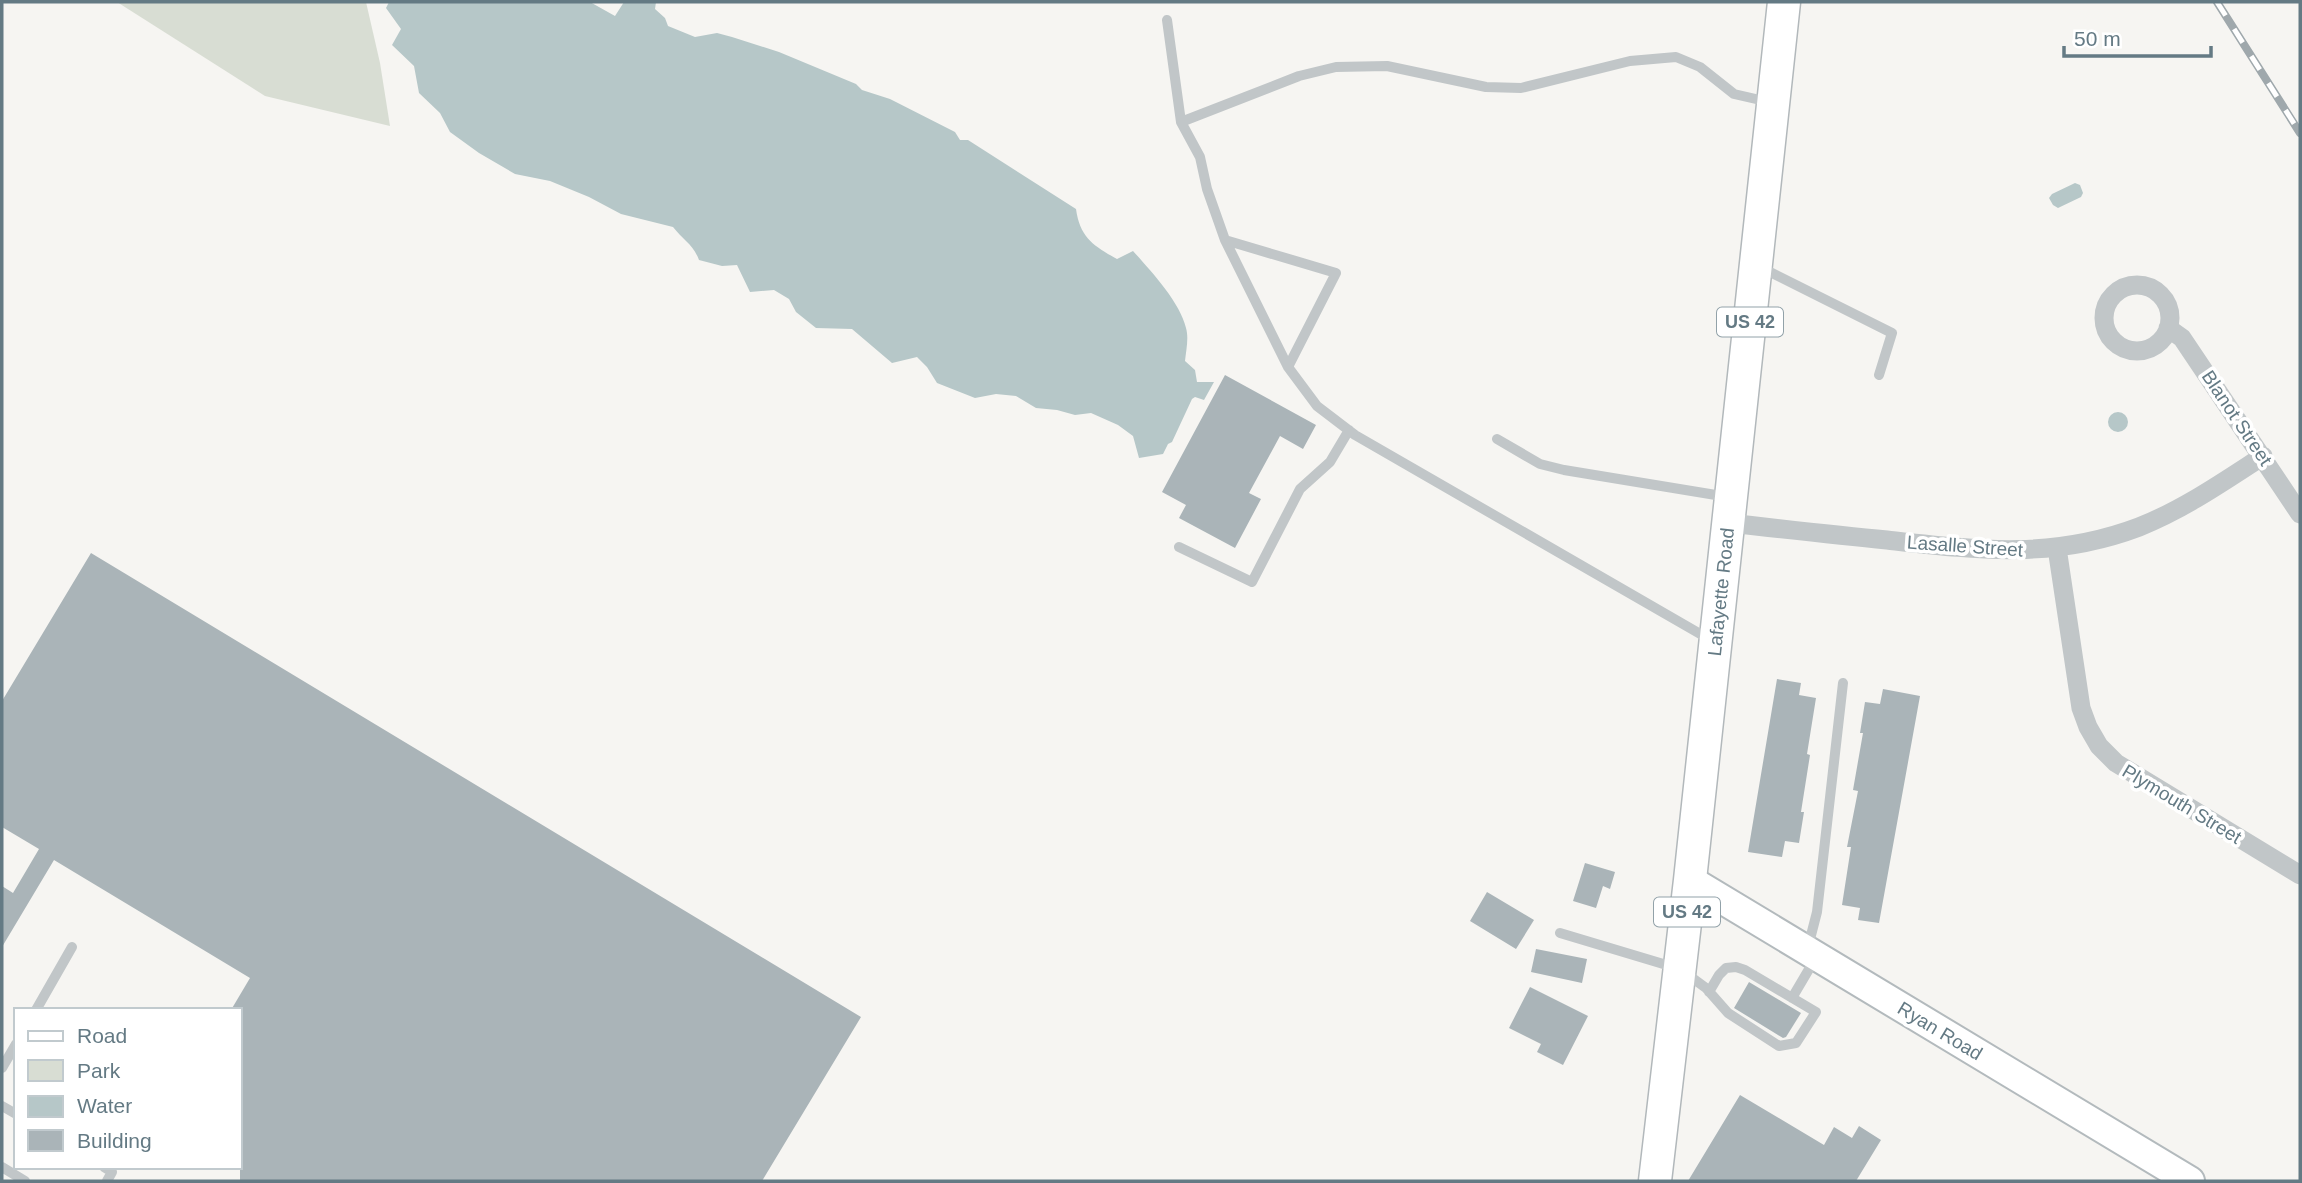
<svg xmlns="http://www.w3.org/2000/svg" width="2302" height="1183" viewBox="0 0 2302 1183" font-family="Arial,sans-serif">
  <rect width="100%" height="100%" fill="#f6f5f2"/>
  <!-- green -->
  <path fill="#d8ddd3" d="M117,2h249l14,61 10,63 -125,-30z"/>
  <!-- water -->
  <path fill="#b6c7c8" d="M389,2h201l25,14 9,-14h32l-1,7 10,9 3,8 27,11 22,-4 15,4 47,15 77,32 6,6 28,9 65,33 5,8h8l108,69c4,29 18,37 41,50l16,-8c18,20 47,51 53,77 3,10 0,23 -1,33l10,9 2,12h17l-10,18 -9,-3 -3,2 -20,43 -4,2 -5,10 -24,4 -6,-22 -15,-11 -27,-12 -16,2 -18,-5 -21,-2 -20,-12 -20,-2 -21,4 -38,-15 -10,-16 -10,-10 -25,6 -40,-34 -36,-1 -20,-16 -7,-13 -15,-9 -24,2 -13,-27 -15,1 -23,-6c-6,-16 -16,-20 -26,-33l-52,-13 -32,-17 -39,-16 -35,-7 -36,-21 -29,-21 -10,-19 -21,-20 -5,-27 -22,-21 9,-16 -15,-21z
    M2075,183l5,2 3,8 -2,4 -23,11 -5,-3 -4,-7 3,-4z
    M2108 422a10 10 0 1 1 20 0a10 10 0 1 1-20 0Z"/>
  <!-- building -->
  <path fill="#aab4b8" d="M1225,375l91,50 -13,24 -23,-13 -31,57 12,6 -26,49 -56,-30 7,-13 -24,-13z
    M91,553l770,464 -99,164h-522v-171h-9l19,-32 -196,-118 -52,87v-61l11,7 26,-44 -37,-22v-126z
    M1777,679l24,4 -2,12 17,3 -9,56 3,1 -9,57h3l-5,31 -14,-2 -3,16 -34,-5z
    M1883,689l37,7 -41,227 -21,-3 2,-12 -18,-3 9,-58h-4l11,-56 -5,-1 10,-57h-3l5,-31 15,2z
    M1585,863l30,9 -5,17 -7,-3 -7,22 -23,-7z
    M1487,892l47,28 -18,29 -46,-28z
    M1536,949l51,10 -5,24 -51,-11z
    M1749,982l52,31 -15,24 -3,1 -49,-30z
    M1530,987l58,29 -25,49 -26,-13 4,-8 -32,-16z
    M1740,1095l84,50 10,-18 18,11 7,-12 22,14 -25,41h-168z"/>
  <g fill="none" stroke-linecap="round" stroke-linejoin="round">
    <defs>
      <path id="secondary" d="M1690,880l500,301"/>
      <path id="primary" d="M1655,1181l35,-301 94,-878"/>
    </defs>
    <!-- secondary casing -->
    <use href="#secondary" stroke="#b3babd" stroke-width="32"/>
    <!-- primary casing -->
    <use href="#primary" stroke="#b2b8bb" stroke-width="35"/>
    <!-- lane -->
    <path stroke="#c1c6c8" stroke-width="10" d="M1167,20l14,102 19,35 7,32 18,51 63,127 29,39 38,29 354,204
      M1181,122l118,-46 37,-9 51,-1 99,21 35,1 109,-27 46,-4 24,10 34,27 35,8
      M1225,240l111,33 -48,94
      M1760,267l132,66 -13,42
      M1497,439l43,25 24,6 164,27
      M1179,547l73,35 48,-93 30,-27 19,-32
      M1560,933l120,36 26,19 22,25 51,33 17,-3 20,-31 -71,-42 -9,-3 -10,1 -7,7 -10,17
      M1808,947l9,-35 26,-229
      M1792,998l23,-39
      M36,1010l36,-63
      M2,1068l14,-24
      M2,1106l14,8
      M2,1167l23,14
      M104,1167l8,5 -5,9"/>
    <!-- street -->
    <path stroke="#c1c6c8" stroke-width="19" d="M2104 318a33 33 0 1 1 66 0a33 33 0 1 1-66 0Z
      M2168,328l14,10 118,176
      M1729,523c53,6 106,12 158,17 89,10 165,20 252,-13 45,-18 84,-45 124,-71
      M2057,548l24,160 7,19 11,19 17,17 184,112"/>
    <!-- secondary -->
    <use href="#secondary" stroke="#fff" stroke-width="28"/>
    <!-- primary -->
    <use href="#primary" stroke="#fff" stroke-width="32"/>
    <defs>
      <path id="rail" d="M2217,2l83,131"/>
    </defs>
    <!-- rail casing -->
    <use href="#rail" stroke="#9fa8ac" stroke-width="8"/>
    <!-- rail -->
    <use href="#rail" stroke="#fff" stroke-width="5" stroke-dasharray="16" stroke-linecap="butt"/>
  </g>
  <g text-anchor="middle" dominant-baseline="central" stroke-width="7" stroke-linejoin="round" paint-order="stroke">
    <!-- shield labels -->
    <g fill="#fff" stroke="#92a2a9" stroke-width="2">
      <rect x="1717" y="307.5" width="66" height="29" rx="5"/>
      <rect x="1654" y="897.5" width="66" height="29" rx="5"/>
    </g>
    <g font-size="18" font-weight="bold" fill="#647a84">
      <text x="1750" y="322">US 42</text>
      <text x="1687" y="912">US 42</text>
    </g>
    <!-- street labels -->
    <g font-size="19" fill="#647a84" stroke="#fff">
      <text transform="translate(2237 418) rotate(56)">Blanot Street</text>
      <text transform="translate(1965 546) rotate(4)">Lasalle Street</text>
      <text transform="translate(1721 592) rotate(-84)">Lafayette Road</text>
      <text transform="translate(2182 804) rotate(31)">Plymouth Street</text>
      <text transform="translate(1940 1031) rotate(31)">Ryan Road</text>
    </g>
  </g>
  <!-- border -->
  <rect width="2302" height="1183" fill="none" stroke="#647a84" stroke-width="7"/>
  <!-- legend -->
  <rect x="14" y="1008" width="228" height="161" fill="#ffffff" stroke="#c1cace" stroke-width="2"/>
  <rect x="28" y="1031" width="35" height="10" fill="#ffffff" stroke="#c1cace" stroke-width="2"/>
  <text x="77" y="1043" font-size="21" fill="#647a84">Road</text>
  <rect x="28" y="1060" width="35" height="21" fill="#d8ddd3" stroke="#c1cace" stroke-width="2"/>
  <text x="77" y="1078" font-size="21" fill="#647a84">Park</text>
  <rect x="28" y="1096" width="35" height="21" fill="#b6c7c8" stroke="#c1cace" stroke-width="2"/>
  <text x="77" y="1113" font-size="21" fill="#647a84">Water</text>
  <rect x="28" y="1130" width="35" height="21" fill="#aab4b8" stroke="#c1cace" stroke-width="2"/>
  <text x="77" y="1148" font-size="21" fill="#647a84">Building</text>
  <!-- scale -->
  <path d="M2064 46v10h147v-10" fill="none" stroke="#647a84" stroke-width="3.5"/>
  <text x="2074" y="46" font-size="21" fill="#647a84" stroke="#ffffff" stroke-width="5" paint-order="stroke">50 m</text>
</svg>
